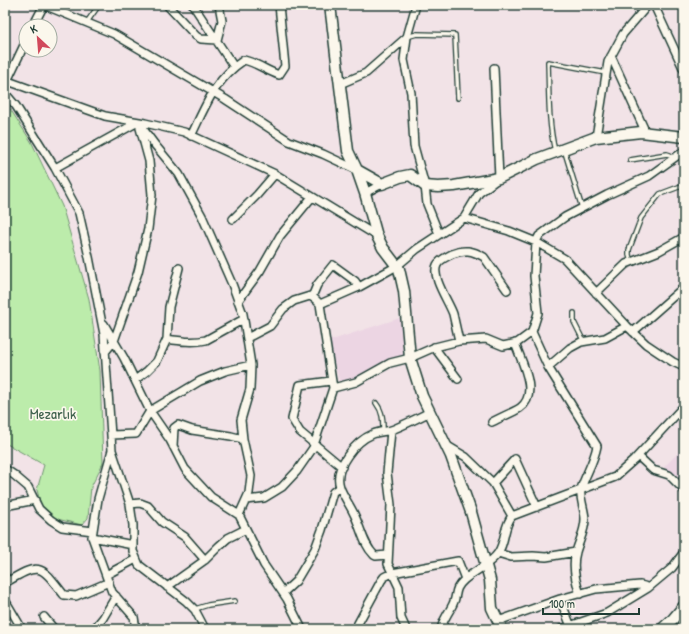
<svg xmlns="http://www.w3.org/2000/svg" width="689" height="634" viewBox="0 0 689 634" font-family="'Patrick Hand',sans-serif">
  <rect width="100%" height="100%" fill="#f2e3e7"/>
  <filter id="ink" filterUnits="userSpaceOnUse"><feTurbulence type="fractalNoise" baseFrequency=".025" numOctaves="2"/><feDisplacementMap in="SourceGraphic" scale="8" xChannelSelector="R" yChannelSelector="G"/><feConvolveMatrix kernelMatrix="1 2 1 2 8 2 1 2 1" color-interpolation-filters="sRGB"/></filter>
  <g filter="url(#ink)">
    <!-- built -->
    <path fill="#ecd5e3" d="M400,318l3,37 -20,8 -42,25 -12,-47z
      M684,447v36l-20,-16z"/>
    <!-- green -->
    <path fill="#bcecab" stroke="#6e9470" d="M5,101l27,42 30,63 27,93 11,72 3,92 -12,24 -3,31 -6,7 -29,-7 -11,-9 -5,-19 7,-25 -39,-22z"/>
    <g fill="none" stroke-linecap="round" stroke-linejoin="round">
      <defs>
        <path id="lane" d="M87,22l12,-17
          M407,37l10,-3 38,1 3,63
          M564,149l18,59
          M555,151c-7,-28 -6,-60 -7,-89l58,11
          M630,160l37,-6 3,1 5,3
          M631,262l-2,-7v-5l12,-32 19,-24 24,-9
          M574,313v9l10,20
          M376,403c7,9 7,17 7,28
          M5,573l4,7
          M195,609l13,-4 27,-4"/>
        <path id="street" d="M44,5l70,29 111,65 64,42 34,13 34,16
          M167,5l29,31 5,3 16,1 5,-19 -3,-16
          M193,5l41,62
          M654,5l30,65
          M33,26l11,-21
          M407,37l-3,23 7,33 3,53 11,40 2,18 12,30
          M611,56l35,77
          M5,80l100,36 40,7 39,9 91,42 102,62
          M7,81l19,-40
          M340,84l26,-11 41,-36 9,-32
          M5,93l11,13 39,62 24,45 10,44 15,77 8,116 -14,49 -6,38 20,55 22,25 2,12
          M138,122l17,23 24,29 23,42 30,68 11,30 8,51 -1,24 -9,31 2,19 8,37 -2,17 -10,22
          M191,136c15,-31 24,-57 53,-76 13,3 23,11 35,15l6,-9 -6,-61
          M596,137l12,-75 15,-28 25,-29
          M55,168l83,-46
          M365,193l17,-9
          M464,218l45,13 27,11 29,17 62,67 19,18 27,18 11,5
          M233,219l24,-24 18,-21
          M596,293l30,-29 33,-13 25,-14
          M312,297l5,-12 16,-20 22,16 4,6
          M238,301l22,-30 20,-35 32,-39
          M104,324l20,34 26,53 20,29 15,29 26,28 28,18 25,50 23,34 15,30
          M532,332l16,35 49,79c-3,16 -11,27 -16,43 -2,7 4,22 4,30 0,12 -6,22 -9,33 -4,14 -1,28 4,42
          M633,332l51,-45
          M247,338l23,-12 13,-17 11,-8 16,-5 5,3 5,5 39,-17 38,-21 20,-17 47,-31 15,-25 20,-15 -5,-110
          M167,339c13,2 26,4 39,1l38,-21
          M459,341c-2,-9 -4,-18 -6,-27 -4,-12 -22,-37 -16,-49 3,-6 10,-8 15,-11 12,-5 20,-4 32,3l23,33
          M434,347l24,32
          M105,352l9,-11 24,-69 10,-43 4,-34 -3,-34 -9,-33
          M548,367l22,-19 11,-6 24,-4 22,-12
          M135,380l12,-9 10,-10 10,-22 2,-32 10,-39
          M331,381l-31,4 -8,34 8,13 42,35
          M333,388l23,-6 34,-19 20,-5 25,-11 24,-6 27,-2 17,7 14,-3 15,-11 6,-19 -4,-37 2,-34 3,-6 26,-19 42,-22 42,-19 35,-25
          M492,422c9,-5 20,-9 28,-14 20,-14 1,-47 -5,-65
          M391,431l-4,42 4,32 -3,59 11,23 2,31 5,11
          M111,435l25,-1 14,-23 50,-30 25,-10 26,-6
          M446,445l20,12 27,26 19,33
          M173,446l1,-18 4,-3 14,5 39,6 12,3
          M112,450l18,54 3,21v26l6,14 47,36 9,9 10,19
          M638,456l15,14 16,5 15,15
          M5,469l9,6 14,12 11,22 12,11 11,7 31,4
          M493,483l22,-24 22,48
          M246,500l18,-2 18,-11 15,-16 16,-23 20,-60 -13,-84
          M130,504l10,-1 8,3 14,16 23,15 20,23
          M5,506l30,-6
          M92,537l41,8
          M498,553l13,4 22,-1 13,1 30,-5
          M388,555l-12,1 -2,-1c-11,-11 -13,-27 -20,-41 -4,-9 -11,-18 -14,-27 -7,-20 16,-46 33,-53 7,-3 14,-2 21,-5 12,-5 24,-11 36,-17
          M106,575l30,-16
          M5,583c35,-21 35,-19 59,12l12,1 33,-14
          M167,587l38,-27 14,-14 9,-8 18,-9
          M283,593l13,-12 19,-32 7,-19 11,-38 7,-5
          M560,599l12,30
          M5,600l17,29
          M44,617l10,12
          M498,621l62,-22 36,-10 44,-4 4,1 4,2
          M94,629l9,-11 13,-22
          M355,629l26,-48 3,-4 8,-4 66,-12 7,18
          M441,629c3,-13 7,-14 12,-25 5,-10 0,-14 11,-24 11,-10 26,-15 34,-27 8,-12 5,-26 14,-37l103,-39 19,-17 50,-54
          M561,629l46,-16 41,-25 24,-20 12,-16"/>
        <path id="secondary" d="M330,5l18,146 9,19 8,23 12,43 6,12 16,21 5,22 6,67 12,38 29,60 20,56 19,68 2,28 10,21
          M357,170l25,14 18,-7 10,-2 15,11 13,1 16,-1 45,-8 38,-19 59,-22 45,-5 43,5
          M662,629l11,-10 11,-13"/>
      </defs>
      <!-- lane casing -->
      <use href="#lane" stroke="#1f3d34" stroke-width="6"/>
      <!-- street casing -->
      <use href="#street" stroke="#1f3d34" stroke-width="10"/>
      <!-- secondary casing -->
      <use href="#secondary" stroke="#1f3d34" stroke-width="13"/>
      <!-- lane -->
      <use href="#lane" stroke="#fbf7ec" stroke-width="3.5"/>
      <!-- street -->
      <use href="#street" stroke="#fbf7ec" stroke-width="7"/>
      <!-- secondary -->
      <use href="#secondary" stroke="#fbf7ec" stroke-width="10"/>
    </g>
  </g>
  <g text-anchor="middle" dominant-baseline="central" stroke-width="3.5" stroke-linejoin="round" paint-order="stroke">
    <!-- park labels -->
    <g font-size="15" fill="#3e604c" stroke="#fbf7ec">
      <text x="53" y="413">Mezarlık</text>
    </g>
  </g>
  <!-- margin -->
  <rect width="689" height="634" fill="none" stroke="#fbf7ec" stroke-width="20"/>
  <rect x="10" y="10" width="669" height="614" fill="none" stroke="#1f3d34" stroke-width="1.5" filter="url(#ink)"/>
  <!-- north arrow -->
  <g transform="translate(38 38) rotate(334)"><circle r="19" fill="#fbf7ec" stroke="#a3ada2"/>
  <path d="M0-3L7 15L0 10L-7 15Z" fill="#d1495b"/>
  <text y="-6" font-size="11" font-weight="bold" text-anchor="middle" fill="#1f3d34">K</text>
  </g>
  <!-- scale -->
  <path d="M543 608v6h96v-6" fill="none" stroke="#1f3d34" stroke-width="2"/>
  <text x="549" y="608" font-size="12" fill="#1f3d34" stroke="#fbf7ec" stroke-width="3" paint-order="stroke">100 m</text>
</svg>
